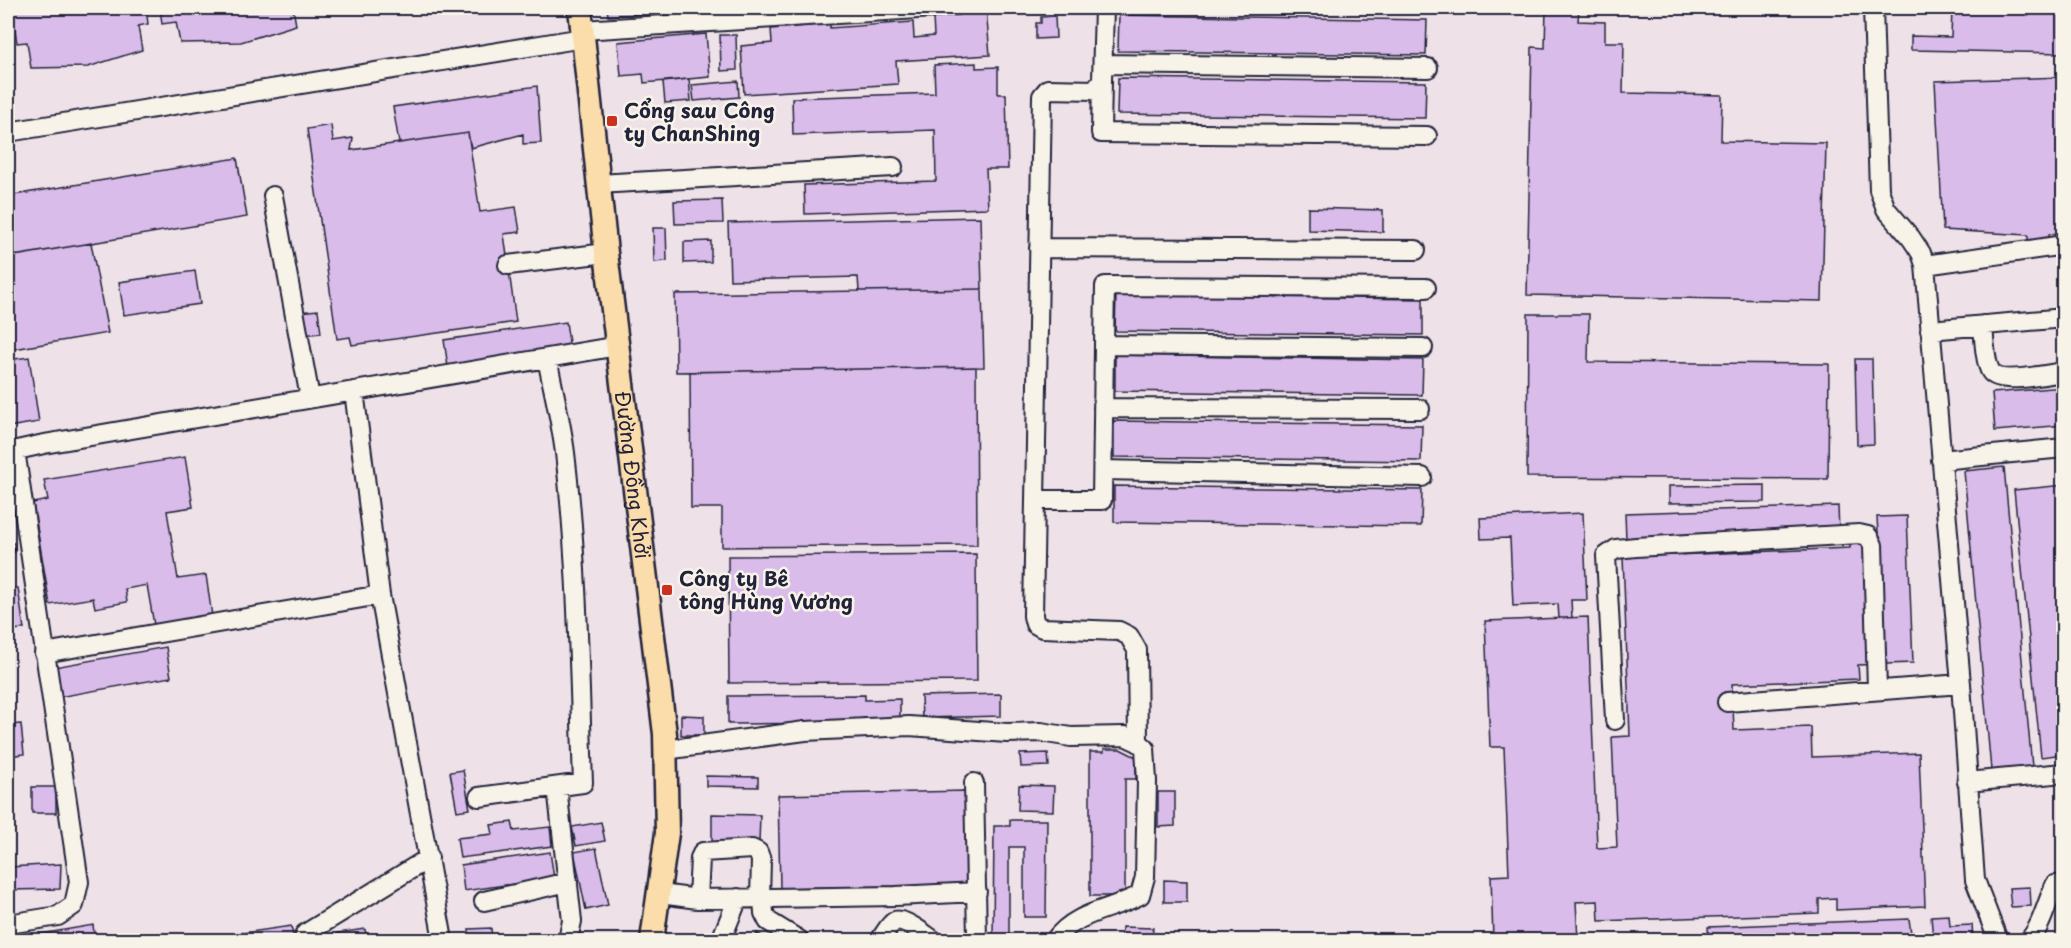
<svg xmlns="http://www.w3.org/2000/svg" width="2071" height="948" viewBox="0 0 2071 948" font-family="'Playpen Sans',sans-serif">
  <rect width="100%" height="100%" fill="#f7f3e8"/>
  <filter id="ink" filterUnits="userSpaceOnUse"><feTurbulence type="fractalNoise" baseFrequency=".0167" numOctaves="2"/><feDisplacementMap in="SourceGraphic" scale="12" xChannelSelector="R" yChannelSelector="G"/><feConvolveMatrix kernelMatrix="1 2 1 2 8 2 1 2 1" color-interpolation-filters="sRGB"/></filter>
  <g filter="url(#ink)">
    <!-- built -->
    <path fill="#eee2e8" d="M8,8h563l85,727 2,100 -15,105h-635z
      M588,8h1475v932h-1402l14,-104z"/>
    <!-- building -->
    <path fill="#d9bce9" stroke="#22223b" stroke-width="1.5" d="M8,8h138l2,16 -10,2 4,24 -54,17 -57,1 -4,-26 -10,1 -3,-20 -6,1z
      M160,8h133l3,17 -55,17 -61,1 -4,-21 -14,2z
      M607,8h128l-127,8z
      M959,8h27l4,47 -94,6 2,23 -154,10 -3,-48 31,-3 -1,-14 59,-5v4l83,-6 1,16 20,-2 -1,-19 27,-2z
      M1546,8h33l-1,13 27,1v20h19l-1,51 99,2 -1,46 105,2 -4,158 -295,-6 5,-248 13,1z
      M1952,8h112v45l-153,-3v-14l40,1z
      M1119,15l308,5 -1,35 -308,-4z
      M1055,16l1,22 -20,1v-16h5v-6z
      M706,34l4,43 -66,6 -1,-9 -22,2 -3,-34z
      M720,35h16l1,35 -16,1z
      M976,63v5l22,-1v27h8l2,75h-22l2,39 -183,6 -1,-29 132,-4 -1,-51 -142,5 -1,-37 143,-5 -1,-28z
      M2064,77v156l-15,1v5l-21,1v-5l-85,-5 -8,-149z
      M1118,78l308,4 -1,36 -308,-4z
      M689,79l2,22 -26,2 -2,-21z
      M738,81l1,16 -45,4 -2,-16z
      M537,86l4,57 -18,1v-10l-52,14 -3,-15 -69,10 -6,-36z
      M331,125l2,16 20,-3 -2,12 117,-17 12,79 36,-5 4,25 -16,2 12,88 -164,23 -2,-8 -13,2 -30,-210z
      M237,158l10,59 -239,40v-61z
      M722,200l1,23 -48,1 -1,-23z
      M1308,208l75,2v22l-75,-2z
      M980,217l2,72 -123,2 -1,-14 -128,3 -2,-57z
      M653,228h13l1,33 -13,1z
      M711,241v21l-27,1v-21z
      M91,243l17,90 -100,17v-93z
      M195,271l5,33 -76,11 -5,-33z
      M982,289l2,78 -308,5 -1,-78z
      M1116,295l307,4v36l-308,-4z
      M318,310l3,23 -19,2 -3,-23z
      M1528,314h61l-1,48 241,2 -1,115 -301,-2z
      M566,322l4,27 -122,18 -4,-27z
      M1115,355l308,5 -1,35 -307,-4z
      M29,357l10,65 -31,5v-67z
      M1855,359h17l2,85 -17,1z
      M976,367l1,178 -255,2v-39h-31l-1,-136z
      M2064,387v38l-69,6 -3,-38z
      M1114,421l308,4 -1,36 -307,-4z
      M185,457l8,50 -26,4 11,68 28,-4 6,41 -58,9 -7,-40 -22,4 2,13 -32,6 -2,-10 -43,7 -17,-102 15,-3 -4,-20z
      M2004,467l28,300 -41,3 -27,-299z
      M1765,485v17l-96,1v-17z
      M2064,485v269l-23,3 -27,-267z
      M1114,486l308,4 -1,36 -307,-4z
      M1838,506l1,26 -213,8 -1,-27z
      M1583,513l4,87h-16l1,18h-13l-1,-14 -45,2 -3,-68 -29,1 -1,-21z
      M1907,516l6,147 -55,2 1,14 -127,5 2,46 77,-3 1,30 107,-4 6,153 -89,4v-12l-17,1v14l-220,8 -1,-20 -22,1 2,38h-85l-2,-64 18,-1 -5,-128h-14l-5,-126 103,-4 9,231 20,-1 -5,-110 18,-1 -7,-179 227,-9v-13l28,-1 -1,-17z
      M8,543h6l1,9 -7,1z
      M976,554l1,127 -248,2 -1,-127z
      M8,588h10l6,41 -16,1z
      M166,647l5,30 -112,20 -5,-30z
      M1001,694v22l-79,2 -1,-22z
      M865,695v5l35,-1v19h-37v5l-135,1v-28z
      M681,715l23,1v19h-23z
      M21,724l3,30 -16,2v-31z
      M1104,749h16l16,8v22h-11v117h-35v-144h14z
      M1048,753l1,13 -28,1 -1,-13z
      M463,770l7,39 -13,2 -7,-39z
      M706,776l52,1v10l-52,-1z
      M1019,785l35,1 -1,25 -35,-1z
      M32,787h24v26h-24z
      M966,791l2,94 -188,3 -2,-93z
      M1158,792h17v34l-17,1z
      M712,814l48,1 -1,28 -47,-1z
      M1010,820h37l-1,97h-22v-70h-15v93h-16l1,-114h16z
      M512,822l2,9 36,-4 2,19 -92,12 -3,-20 36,-4 -2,-9z
      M601,822l4,19 -29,5 -4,-19z
      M596,848l12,57 -22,5 -12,-58z
      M550,852l4,26 -90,13 -3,-26z
      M61,864l-1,25 -50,1 2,27h-4l1,-50z
      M1164,880l23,1v21h-23z
      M2030,887l1,19 -20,1 -2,-19z
      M1949,915l1,11 22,-1 1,15h-40l-2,-24z
      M1909,919l3,21h-203l-1,-13z
      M93,925l2,15h-83v-1z
      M291,926l3,14h-98z
      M1122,927l31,1 -1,12h-31z
      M491,928l1,12h-23v-11z
      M365,929l2,11h-28l-2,-7z
      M757,933l11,7h-15z"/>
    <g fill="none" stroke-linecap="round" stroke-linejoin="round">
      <defs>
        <path id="minor" d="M1104,8l-2,72 -7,10 -47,-1 -6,7 -9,520 2,8 7,4 77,3 10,5 8,14 1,92
          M1873,8l6,182 7,19 25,29 10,15 4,12 36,419 14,196 23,60
          M582,30l352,-22
          M1103,64l325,4
          M1102,80l-1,53 326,3
          M8,132l575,-94
          M598,184l295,-17
          M273,196l37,202
          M1039,248l377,2
          M508,265l98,-12
          M1925,265l139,-20
          M1983,325c1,12 2,38 8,47 9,13 57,2 73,0
          M1930,330l134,-12
          M1104,345l1,-59 321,2
          M354,391l26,204 63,345
          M1103,408l317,1
          M8,452l36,-8 574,-98
          M1941,460l123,-12
          M1103,470l319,7
          M1035,500h67l2,-155 319,3
          M44,653l336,-58
          M1727,702l234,-18
          M1615,720l-9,-164 10,-7 20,-2 223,-13 9,2 5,9 4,145
          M665,750l140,-19 104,-5 98,7 34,-1 30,5 54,-1 13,6 7,6 2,33 -2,96 -5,18c-29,15 -65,17 -85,45
          M1967,782l97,-9
          M974,783l3,157
          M557,787l15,134 -4,19
          M479,797l104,-14c-4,-110 -5,-221 -18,-330 -4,-32 -12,-64 -18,-95
          M668,895l30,4 198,-3 81,-4
          M763,898l1,15 4,8 31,19
          M698,899l2,-41 3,-6 49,-3 6,3 3,8 -1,38
          M484,901l84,-19
          M8,924l50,-8 16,-11 5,-23 -64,-432
          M305,934l124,-76
          M721,940l17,-42
          M880,940c4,-5 9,-16 15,-19 8,-4 31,14 38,19
          M2029,940c13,-14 17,-36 26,-55l9,-1"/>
        <g id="major">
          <path id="s1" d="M580,8l26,245 59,481 2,99 -15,107"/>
        </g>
      </defs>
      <!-- minor casing -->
      <use href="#minor" stroke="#22223b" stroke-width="22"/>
      <!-- major casing -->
      <use href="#major" stroke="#22223b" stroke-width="27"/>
      <!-- minor -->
      <use href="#minor" stroke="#f7f3e8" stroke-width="18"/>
      <!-- major -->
      <use href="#major" stroke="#fbddab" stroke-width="22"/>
    </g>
  </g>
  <!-- markers -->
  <g fill="#c8321e" stroke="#f7f3e8" stroke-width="2">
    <rect x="606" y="115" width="12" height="12" rx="3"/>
    <rect x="661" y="584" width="12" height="12" rx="3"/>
  </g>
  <g text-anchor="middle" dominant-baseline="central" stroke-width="5" stroke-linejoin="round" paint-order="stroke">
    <!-- poi labels -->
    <g font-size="20" font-weight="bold" fill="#22223b" stroke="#f7f3e8" text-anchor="start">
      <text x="624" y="110">Cổng sau Công<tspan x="624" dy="23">ty ChanShing</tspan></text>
      <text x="679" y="578">Công ty Bê<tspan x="679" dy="23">tông Hùng Vương</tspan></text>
    </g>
    <!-- street labels -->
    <g font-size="20" fill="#22223b" stroke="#f7f3e8">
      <text stroke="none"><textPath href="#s1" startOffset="470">Đường Đồng Khởi</textPath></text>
    </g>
  </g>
  <!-- margin -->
  <rect width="2071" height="948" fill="none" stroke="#f7f3e8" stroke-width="30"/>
  <rect x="15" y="15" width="2041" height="918" fill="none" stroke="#22223b" stroke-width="2" filter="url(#ink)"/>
</svg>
